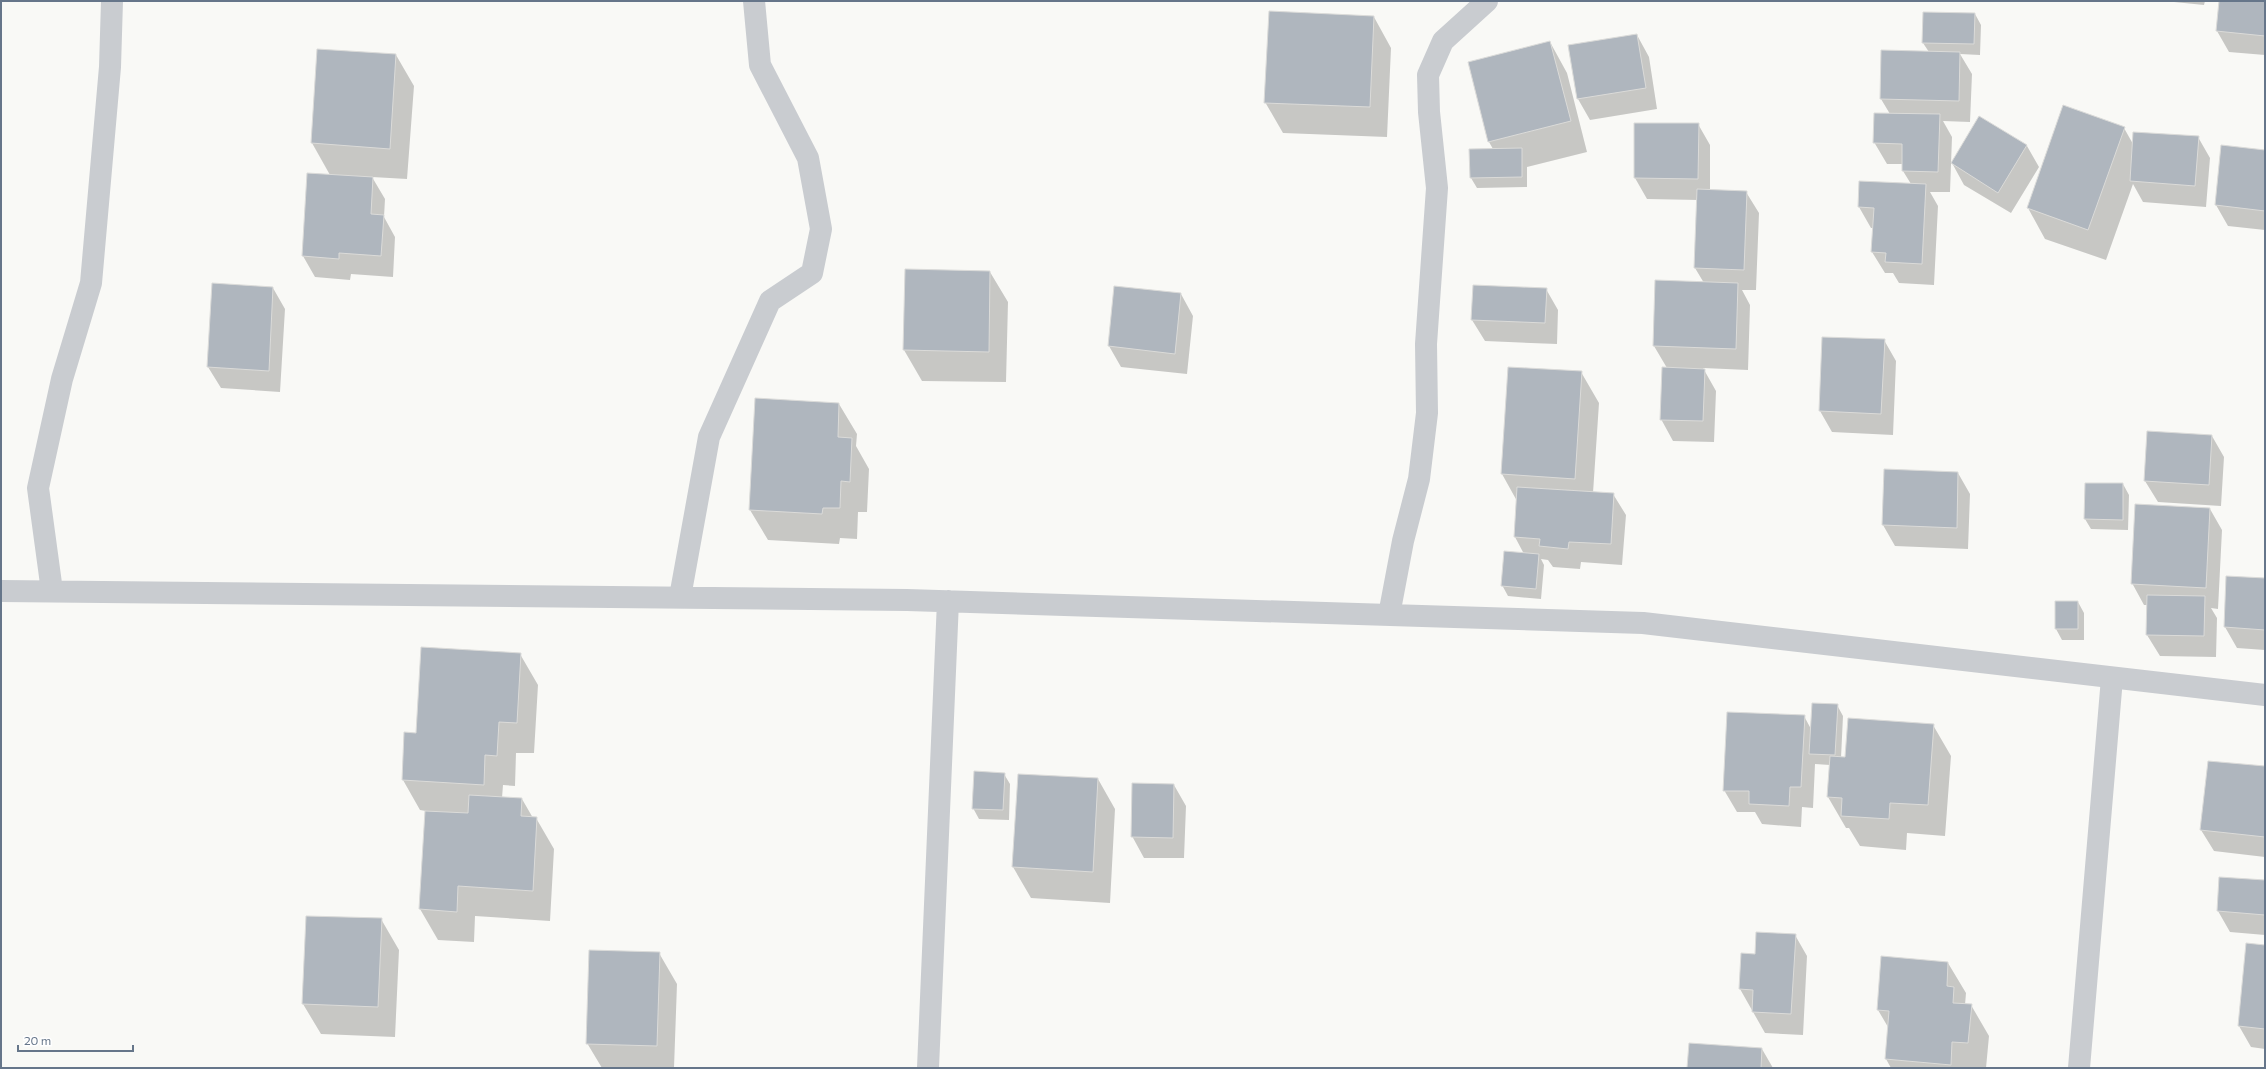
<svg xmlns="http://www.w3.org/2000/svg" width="2266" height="1069" viewBox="0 0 2266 1069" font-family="Commissioner,sans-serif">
  <rect width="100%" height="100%" fill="#f9f9f6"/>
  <!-- shadow -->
  <path fill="#0003" d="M2164,1h41l-1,4z
    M2220,1h45v54l-36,-3 -12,-21z
    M1975,14l6,11 -1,30 -20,-1 12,20 -2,48 -27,-1 9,16 -2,55h-20l8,14 -4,79 -35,-2 -6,-10h-8l-13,-21 2,-24h-3l-12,-21 52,-23 -8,-13v-7h-16l-13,-22 16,-28 -9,-15 48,-47 -6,-9z
    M1374,17l17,31 -4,89 -104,-4 -18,-31z
    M1637,35l12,22 8,52 -67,11 -12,-21z
    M1550,42l17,31 20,79 -60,15v20l-50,1 -6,-10 22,-29 -4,-7z
    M318,50l78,5 18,31 -7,93 -35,-2 13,22 -1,18 11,20 -2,40 -42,-3 -1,6 -35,-3 -12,-21 27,-81 -18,-32z
    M1980,117l47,29 12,21 -28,46 -47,-28 -12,-22z
    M1635,124h63l12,21v45l36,2 13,21 -3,77h-14l8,15 -2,65 -45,-2 13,23 -2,51 -41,-1 -12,-22 6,-51 -13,-22 50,-63 -9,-15 3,-68 -51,-1 -12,-21z
    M2124,128l9,16 65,-7 12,21 -4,49 -63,-5 -10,-18 -27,76 -61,-21 -17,-31z
    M2265,151v79l-37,-4 -12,-21z
    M990,272l18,30 -2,80 -84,-1 -18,-31z
    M273,288l12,21 -5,83 -59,-4 -13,-21z
    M1546,289l12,21 -1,34 -72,-3 -13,-21z
    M1181,294l12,22 -6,58 -66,-7 -12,-21z
    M1823,338l61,2 12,21 -3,74 -61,-3 -12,-21z
    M1508,368l73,4 18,31 -6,90 20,1 13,21 -4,50 -41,-3 -1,7 -27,-2 -5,-7 -7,-1 3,6 -3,34 -33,-3 -6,-11 22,-31 -9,-17 2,-36 -15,-27z
    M839,404l18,30 -1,12 13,23 -2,43h-9l-1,27 -17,-1 -1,6 -71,-4 -18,-30z
    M2148,432l64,4 12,21 -3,49 -63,-4 -13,-21z
    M1958,473l12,21 -2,55 -73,-3 -12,-21z
    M2123,484l6,11 -1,35 -37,-1 -6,-10z
    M2210,509l12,21 -4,79 -7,-1 6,10 -1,39 -56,-1 -13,-21 1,-30h-4l-12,-22z
    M2227,577l38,2v71l-28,-2 -12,-21z
    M2056,602h22l6,11v27h-22l-6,-11z
    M520,654l18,31 -4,68h-18l-1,33 -12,-1 -1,13 20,1 11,19h3l18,31 -4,72 -75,-5 -1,26 -36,-2 -18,-31 6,-98 -6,-1 -17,-30 14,-46z
    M1837,705l6,11 -2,42h5l87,-33 18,31 -6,80 -38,-3 -1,17 -46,-4 -11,-18h-3l-18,-31 2,-32 -15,-1 -2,44 -11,-1 -1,20 -39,-3 -7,-12h-18l-13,-22 80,-74 7,13z
    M2209,762l56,5v90l-51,-6 -13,-21z
    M1004,774l6,10 -1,36 -30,-1 -6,-11z
    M1019,775l79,4 17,30 -5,94 -79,-5 -18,-31z
    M1174,785l12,21 -2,52h-40l-12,-22z
    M2220,878l45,3v54l-35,-3 -12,-21z
    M381,919l18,31 -4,87 -74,-3 -18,-30z
    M1795,935l12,21 -4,79 -38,-2 -25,-44 2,-35 14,1z
    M2247,944l18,2v103l-14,-2 -12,-21z
    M659,953l18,31 -3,84h-72l-15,-25z
    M1948,963l18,30 -1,12h6l18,31 -3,32h-95l-5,-9 2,-32 -10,-17z
    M1762,1049l11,19h-85z"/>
  <!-- building -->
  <path fill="#afb6be" stroke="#dbdbd9" d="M2219,1h46v35l-49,-5z
    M1269,11l105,5 -4,91 -106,-4z
    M1923,12l52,1 -1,31 -52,-1z
    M1637,34l9,54 -69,11 -9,-54z
    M1550,41l21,80 -83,21 -20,-80z
    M317,49l79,5 -6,95 -79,-6z
    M1881,50l79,2 -1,49 -79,-2z
    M2063,105l62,22 -37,103 -61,-22z
    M1874,113l66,1 -2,58 -36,-1v-27l-29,-1z
    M1979,116l48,29 -29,48 -47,-30z
    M1634,123h65l-1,56 -64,-1z
    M2133,132l66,4 -4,50 -65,-5z
    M2221,145l44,5v61l-50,-6z
    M1522,148v29l-52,1 -1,-29z
    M307,173l66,4 -2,37 13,1 -3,41 -42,-3v6l-37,-3z
    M1859,181l67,3 -4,80 -37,-2 1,-9 -15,-1 3,-44 -16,-1z
    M1697,189l50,2 -3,79 -50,-2z
    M905,269l85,2 -1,81 -86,-2z
    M1655,280l83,3 -2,66 -83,-3z
    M212,283l61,4 -4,84 -62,-4z
    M1473,285l74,3 -2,35 -74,-3z
    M1114,286l67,7 -6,61 -67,-8z
    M1822,337l63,2 -4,75 -62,-3z
    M1508,367l74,4 -7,108 -74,-5z
    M1662,367l43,2 -2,52 -43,-1z
    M755,398l84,5 -1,34 14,1 -2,44 -9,-1 -1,27h-17l-1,6 -73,-4z
    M2147,431l65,4 -3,50 -65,-4z
    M1884,469l74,3 -1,56 -75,-3z
    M2085,483h38v37l-39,-1z
    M1517,487l97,6 -3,51 -42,-2 -1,7 -29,-3 1,-7 -26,-2z
    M2135,504l75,4 -4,80 -75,-4z
    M1504,551l35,3 -3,35 -35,-3z
    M2226,576l39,2v52l-41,-3z
    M2147,595l58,1 -1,40 -58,-1z
    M2055,601h23v28h-23z
    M421,647l100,6 -4,70 -18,-1 -2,34 -12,-1 -1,30 -82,-5 2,-48 12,1z
    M1812,703l26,1 -3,51 -26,-1z
    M1727,712l78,3 -4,72h-11l-1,19 -40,-2v-13h-26z
    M1848,718l86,6 -6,81 -38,-2 -1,16 -48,-3 1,-18 -15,-1 3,-41 15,1z
    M2208,761l57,5v71l-65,-7z
    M974,771l31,2 -2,37 -31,-1z
    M1018,774l80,4 -5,94 -81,-5z
    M1132,783l42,1 -1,54 -42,-1z
    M469,795l53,3 -1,18 16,1 -4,74 -75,-5 -1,26 -38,-3 6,-98 43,2z
    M2219,877l46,3v35l-48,-4z
    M306,916l76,2 -4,89 -76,-3z
    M1756,932l40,2 -5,80 -39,-2 1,-22 -14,-1 2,-36 14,1z
    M2246,943l19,2v84l-27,-3z
    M589,950l71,2 -3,94 -71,-2z
    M1881,956l67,6 -1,24 7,1 -1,16 19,1 -4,39 -16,-1 -1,23 -66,-6 4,-48 -12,-1z
    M1689,1043l73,5 -1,20h-74z"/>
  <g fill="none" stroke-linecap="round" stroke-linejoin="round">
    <!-- street -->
    <path stroke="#c9ccd0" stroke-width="22" d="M1,591l906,9 736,23 622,72
      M52,591l-14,-103 24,-109 29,-96 19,-216 2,-66
      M680,597l29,-160 61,-136 42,-28 9,-44 -13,-71 -48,-93 -6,-64
      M1389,615l14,-74 16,-62 8,-66 -1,-69 11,-156 -8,-76 -1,-37 15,-34 44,-40
      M928,1068l20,-467
      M2079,1068l33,-390"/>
  </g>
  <!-- border -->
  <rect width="2266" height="1069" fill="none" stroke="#66768a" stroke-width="4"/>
  <!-- scale -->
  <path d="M18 1045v6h115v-6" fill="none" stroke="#66768a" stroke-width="2"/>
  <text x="24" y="1045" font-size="12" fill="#66768a" stroke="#ffffff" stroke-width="3" paint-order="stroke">20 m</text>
</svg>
